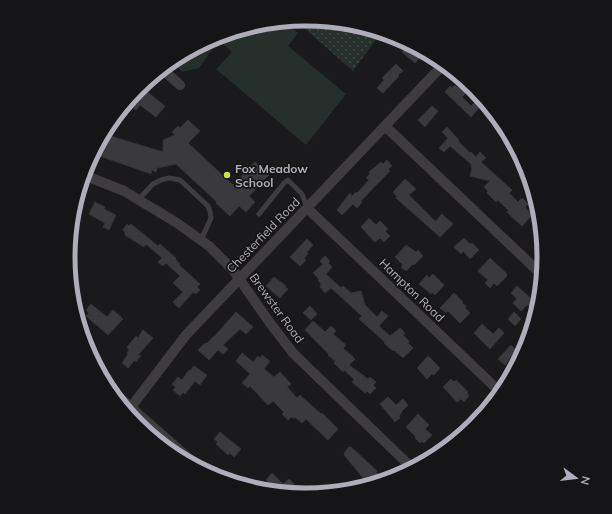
<svg xmlns="http://www.w3.org/2000/svg" width="612" height="514" viewBox="0 0 612 514" font-family="Mulish,sans-serif">
  <defs>
    <pattern id="park-dots" width="8" height="8" patternUnits="userSpaceOnUse"><rect width="8" height="8" fill="#272f2c"/><path d="M2 2h.1M6 6h.1" fill="none" stroke="#444a48" stroke-width="1.8" stroke-linecap="round"/></pattern>
  </defs>
  <rect width="100%" height="100%" fill="#1a191b"/>
  <!-- park -->
  <path fill="url(#park-dots)" d="M306,19l74,15 -27,37 -57,-50z"/>
  <!-- pitch -->
  <path fill="#272f2c" d="M285,23l13,10 -10,13 58,48 -40,51 -90,-76 16,-17 -13,-12 -20,28 -17,4 -8,-8 41,-27z"/>
  <!-- building -->
  <path fill="#3a393d" stroke="#353337" d="M409,45l9,6v4l2,2 -5,6 -13,-11z
    M396,64l7,7 -5,4 1,1 -16,17 -6,-5 7,-8 -2,-2z
    M463,81l7,5 -6,6 1,2 -3,3 9,9 9,-9 13,20 -2,2 -12,-11 -8,9 -26,-25 5,-6 2,2 3,-3 3,2z
    M145,90l20,16 -9,11 -16,-12 -4,5 -5,-4z
    M432,106l6,5 -13,16 -7,-7z
    M188,120l12,11 -12,12 45,42 22,-23 14,13 -20,21 6,6 -9,10 -7,-6 -9,10 -14,-13 1,-1 -41,-38 -19,4 -1,4 -4,-2 -1,4 -54,-19 3,-10 7,-10 56,17v-12l12,-5 -3,-3 6,-6 2,2z
    M447,127l11,12 1,3 11,11 1,-1 5,5 4,-5 6,6 -5,4 31,28 -3,3 9,9 4,-4 6,6 -3,3 7,8 -10,11 -11,-10 -4,-4 2,-1 -11,-11 -2,2 -9,-9 1,-2 -4,-4 6,-6 -20,-5 2,-7 -1,-5 -21,-18 -6,6 -5,-4 9,-10 -6,-6z
    M387,160l5,6 -4,3 2,2 -16,16 -13,14 1,1 -5,6 -4,-4 -11,11 -5,-5 13,-17 2,3 4,-4 1,1 12,-13 -3,-2 4,-4 -1,-2 12,-10 2,2z
    M405,179l11,10 -7,6 25,25 2,1 6,-7 11,10 -13,13 -44,-39 1,-1 -4,-5z
    M95,202l10,5 -1,2 12,6 -7,15 -6,-3 2,-4 -16,-9z
    M369,218l7,7 4,-4 8,8 -3,2 5,5 -6,6 -4,-4 -5,4 -14,-15z
    M127,224l2,2 2,-2 27,22 2,-2 16,14 -1,1 5,5 -1,1 21,19 -3,3 3,3 -4,4 -3,-2 -14,16 -6,-6 10,-10 -10,-9 7,-7 -14,-13 -3,3 -5,-4 4,-4 -16,-14 -2,3 -19,-12v-3l-2,-2z
    M464,238l6,6 2,-1 7,7 -9,9 -7,-8 -2,3 -7,-7z
    M307,239l6,6 -6,7 1,2 -4,4 2,2 -6,6 -10,-9z
    M406,245l10,7 2,-2 5,6 -9,9 -1,-1 -7,7 -5,-4 2,-2 -8,-8z
    M325,256l5,5 -2,2 4,4 -6,7 15,14 2,-2 8,7 10,-2 4,14 12,12 5,-6 6,5 -9,10 11,10 10,-8 5,5 -2,2 6,6 -1,2 5,5 -10,10 -9,-8 -1,1 -9,-8 1,-1 -26,-23 3,-3 -31,-28 -6,5 -5,-6 1,-3 -3,-4 1,-1 -6,-6 10,-9 -3,-3z
    M490,258l17,16 -1,1 1,1 -10,10 -3,-3 -4,5 -5,-5 3,-3 -10,-9z
    M433,274l11,11 -9,10 -3,-3 -1,2 -12,-10 8,-9 2,3z
    M274,277l12,9 -1,1 3,2 -8,9 -14,-12z
    M517,286l18,16 -5,5 -3,-2 -6,6 -8,-8 4,-4 -6,-6z
    M454,293l9,9 -1,1 4,3 -1,2 5,5 -10,10 -12,-12 -2,2 -6,-5z
    M91,304l16,13 6,-7 10,9 -15,16 -22,-19 3,-3 -3,-3z
    M310,306l7,8 -6,6 -8,-7z
    M236,312l17,15 -7,7 -6,-5 -17,16 5,4 -5,5 -5,-4 -9,10 -11,-10 7,-7 1,1 8,-8v1z
    M514,312l7,7 -6,7 -7,-7z
    M313,321l12,11 6,-6 5,5 -3,3 13,11 -3,3 12,11 -6,6 19,14 2,-2 6,5 -3,3 3,3 -6,6 -3,-3 -2,2 -13,-11 2,-3 -10,-9 -1,2 -9,-9 1,-2 -7,-6 1,-1 -24,-24z
    M482,324l11,10 6,-6 5,5 -14,16 -16,-16z
    M143,330l10,8 -15,17 3,1 -5,6 -1,-2 -7,8 -6,-5 6,-9 -1,-1 2,-3 -2,-3 9,-11 2,2z
    M511,345l10,10 -4,7 -6,-5 -6,8 -7,-6z
    M242,353l11,9 5,-6 2,2 2,-3 8,6 -6,8 10,8 6,-5 11,12 -4,3 10,11 3,-3 21,19 1,-1 16,16 -10,11 -22,-21 -4,4 -6,-5 -5,-1 -3,3 -6,-6 2,-2 -11,-11 -5,4 -18,-19 -2,2 -6,-5 8,-9 -14,-13z
    M428,356l12,12 -6,7 -2,-1 -5,5 -10,-11z
    M194,366l13,9 -7,10 -5,-4 -10,13 -2,-2 -3,4 -7,-6 3,-3 -4,-3 6,-7 4,3 7,-10 1,1z
    M451,379l3,3 2,-2 12,12 -1,1 2,3 -5,6 -3,-3 -4,3 -14,-15z
    M388,397l8,8 7,-6 5,6 -6,6v1l-3,4 1,2 -5,4 -15,-18z
    M418,414l11,11 -4,4 7,6 -8,8 -2,-2 -2,2 -5,-5 1,-1 -10,-10z
    M220,432l21,17 -7,8 -4,-4 -2,2 -12,-11 2,-2 -4,-3z
    M349,447h2l26,24 -1,1 3,3 -1,2 3,3 -22,4 5,-5 -20,-24 1,-1 -1,-1z
    M272,473l11,11 6,-5 5,5 -5,6 1,2 -22,-5 3,-2 -5,-5z"/>
  <g fill="none" stroke-linecap="round" stroke-linejoin="round">
    <!-- service -->
    <path stroke="#3e3c41" stroke-width="5" d="M139,199l14,-15 8,-4 8,-2 11,2 28,26 2,6 1,6 -10,22
      M259,214l25,-31 4,-3 14,14 5,14"/>
    <!-- minor -->
    <path stroke="#3e3c41" stroke-width="10" d="M164,71l16,14
      M385,126l156,148
      M84,175l40,16 53,32 32,23 24,24 37,53 23,30 118,114
      M307,208l191,182
      M118,396l76,67
      M128,411l58,-76 255,-268"/>
  </g>
  <!-- markers -->
  <circle fill="#c6e24a" stroke="#151416" stroke-width="1.5" cx="227" cy="175" r="4"/>
  <g text-anchor="middle" dominant-baseline="central" stroke-width="3.5" stroke-linejoin="round" paint-order="stroke">
    <!-- poi labels -->
    <g font-size="12" font-weight="bold" fill="#afadb9" stroke="#151416" text-anchor="start">
      <text x="235" y="168">Fox Meadow<tspan x="235" dy="14">School</tspan></text>
    </g>
    <!-- street labels -->
    <g font-size="12" fill="#afadb9" stroke="#151416">
      <text transform="translate(263 235) rotate(-46)">Chesterfield Road</text>
      <text transform="translate(412 290) rotate(44)">Hampton Road</text>
      <text transform="translate(277 308) rotate(54)">Brewster Road</text>
    </g>
  </g>
  <!-- crop -->
  <path d="M0 0H612V514H0ZM75 257a231 231 0 1 1 462 0a231 231 0 1 1-462 0Z" fill="#151416" fill-rule="evenodd"/>
  <path fill="none" stroke="#afadb9" stroke-width="5" d="M75 257a231 231 0 1 1 462 0a231 231 0 1 1-462 0Z"/>
  <!-- north arrow -->
  <g transform="translate(576 478) rotate(105)" stroke="#151416" stroke-width="3" paint-order="stroke">
  <path d="M0-3L7 15L0 10L-7 15Z" fill="#afadb9"/>
  <text y="-6" font-size="11" font-weight="bold" text-anchor="middle" fill="#afadb9">N</text>
  </g>
</svg>
